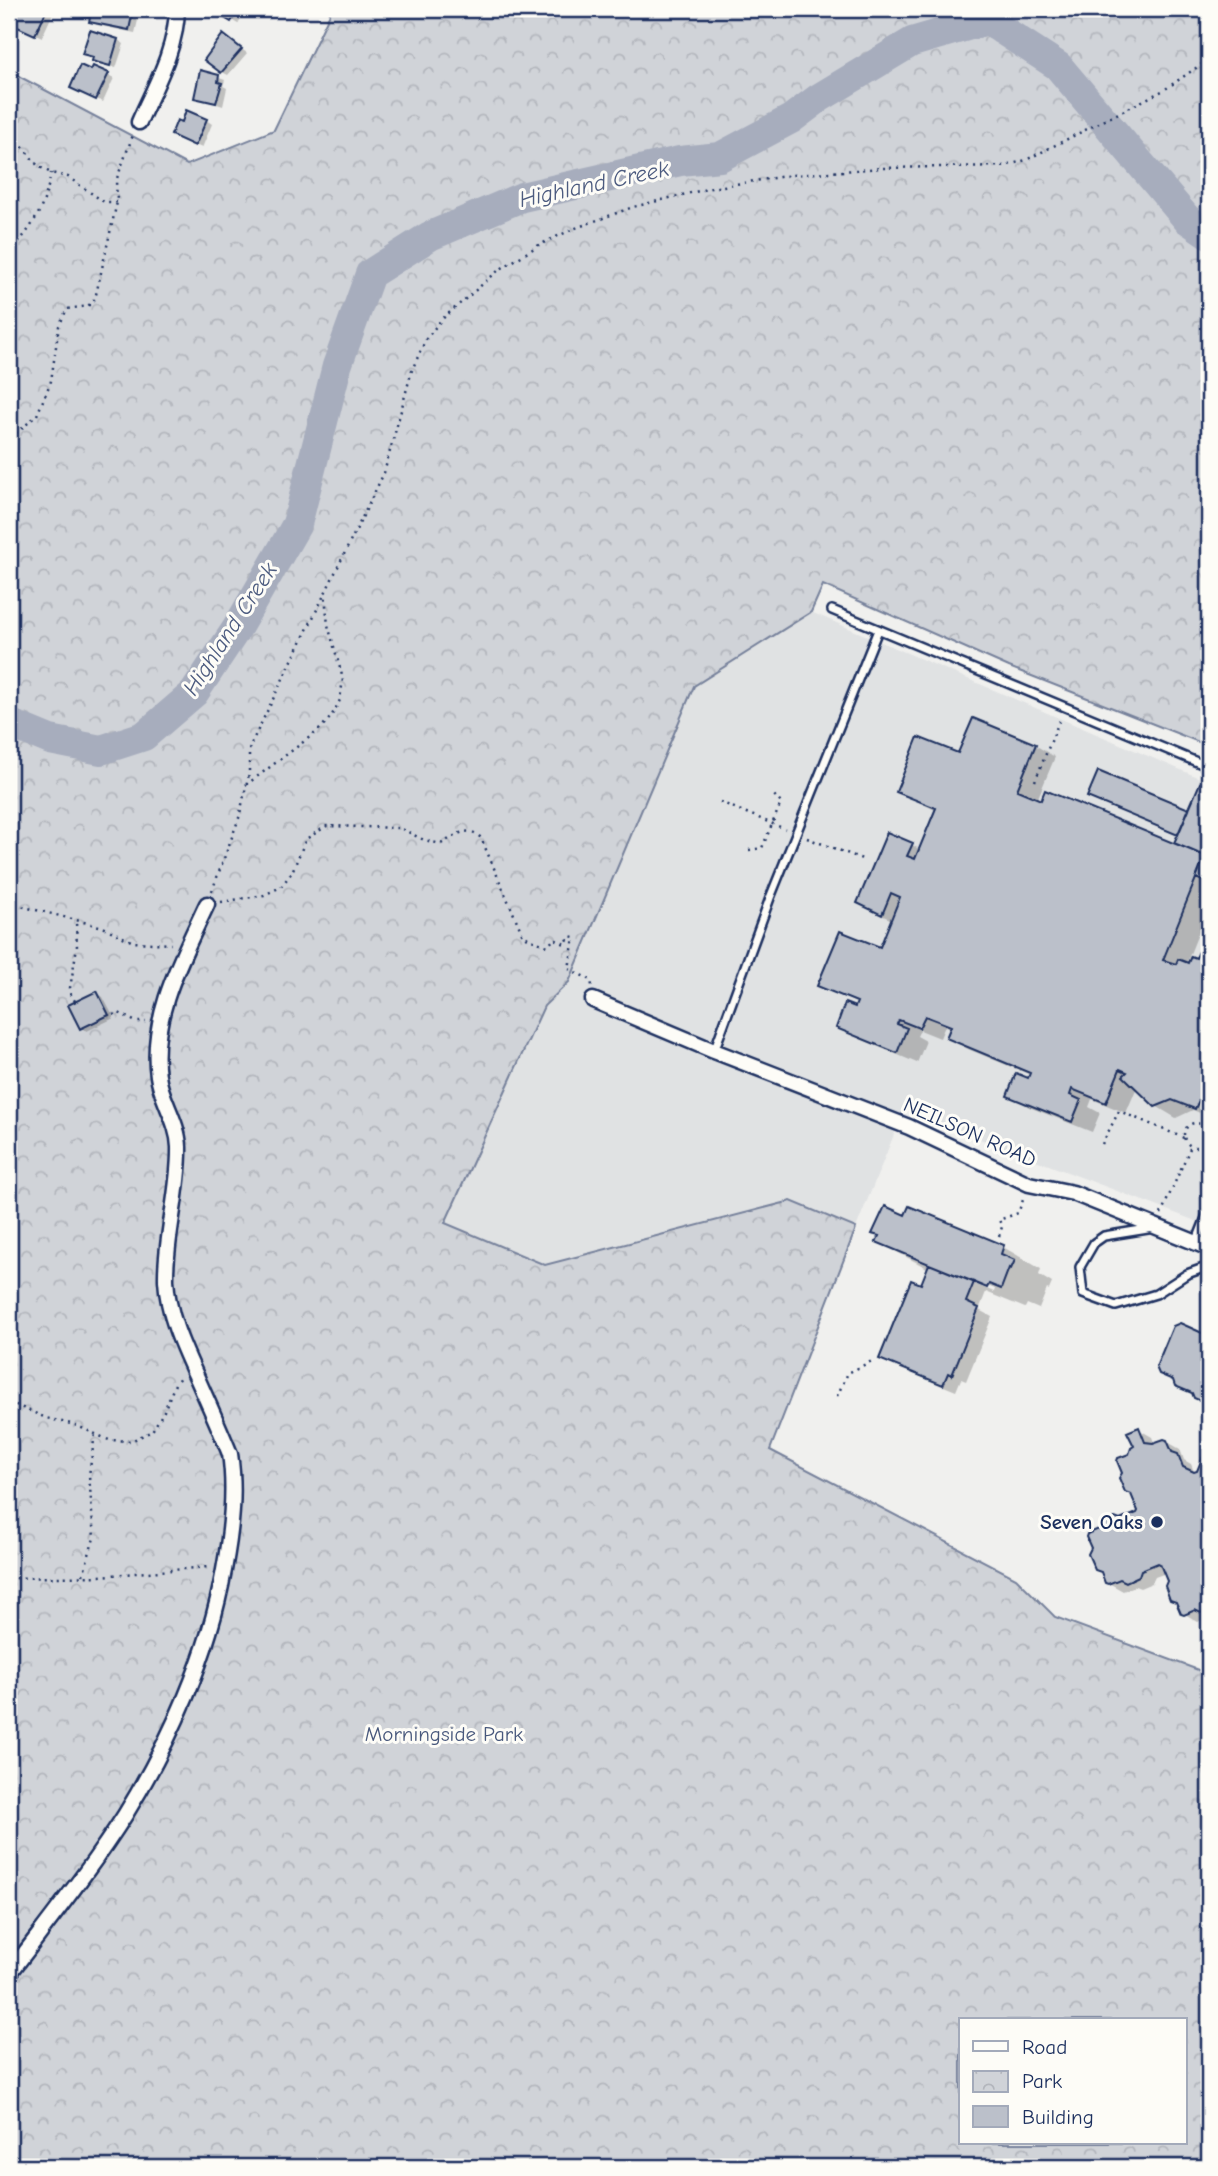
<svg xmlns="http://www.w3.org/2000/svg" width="1218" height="2176" viewBox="0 0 1218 2176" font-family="'Comic Neue',sans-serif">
  <defs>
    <pattern id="park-crowns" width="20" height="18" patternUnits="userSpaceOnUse" patternTransform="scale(1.75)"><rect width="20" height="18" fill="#d0d3d8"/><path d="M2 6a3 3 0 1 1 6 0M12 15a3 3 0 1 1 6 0" fill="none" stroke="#b2b5bc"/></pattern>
  </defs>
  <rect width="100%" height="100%" fill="#f0f0ee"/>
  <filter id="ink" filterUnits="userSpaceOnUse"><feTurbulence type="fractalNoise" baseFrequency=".0143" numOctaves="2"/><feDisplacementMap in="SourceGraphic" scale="14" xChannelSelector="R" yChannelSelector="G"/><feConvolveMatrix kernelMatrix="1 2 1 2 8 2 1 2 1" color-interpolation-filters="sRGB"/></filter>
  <g filter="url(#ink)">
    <!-- built -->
    <path fill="#e0e2e3" d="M811,612l398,170v444l-305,-116 -48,118 -65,-27 -246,64 -101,-42 100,-217 25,-24 125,-297z"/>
    <!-- park -->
    <path fill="url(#park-crowns)" stroke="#76819b" stroke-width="2" fill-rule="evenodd" d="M332,9h877v737l-200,-79 -186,-82 -12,27 -117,74 -125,296 -25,24 -99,217 100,42 246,-64 65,27 -86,222 246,128 39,39 154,57v493h-1200v-2096l178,94 87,-35zM961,2020h224v123h-224z"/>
    <!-- shadow -->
    <path fill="#0003" fill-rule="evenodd" d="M19,9h27l7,4 -11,24 -21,-10 -2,-13 -2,-1z
      M84,9h31l18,3 6,4 -4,17 -38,-8 -14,-10z
      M220,9h32l-6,9 -4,-2 -4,8 -20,-12z
      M118,40l6,4 -8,24 -16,-5 -6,-3 1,-2 -11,-5z
      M229,40l18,13 -19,22 -6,-3z
      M202,72l23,8 -2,6 4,2 -4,18 -27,-9z
      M108,75l6,3 -11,24 -25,-12z
      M206,120l6,4 -10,24 -23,-10 4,-14z
      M1035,745l20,12 -18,43 138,45 4,-9 -90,-39 101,15 11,-27 8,3v118l-23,58 11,-4 9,-22 3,1v178l-16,-7 -17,8 -20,-12 -19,-19 -11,26 -34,-14 -3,8 11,6 -8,19 -63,-25 -20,-12 20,-14 2,-6 -63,-26 -20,-11 4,-10 -7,-2 -5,12 -20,-8 -3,6 9,5 -9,22 -59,-25 -20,-11 18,-17 2,-6 -38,-19 61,-36 11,-29 -13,-6 33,-69 9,5 16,-39 -39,-20 61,-36z
      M97,993l6,4 11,21 -27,13 -6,-3z
      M906,1217l97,30 38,22 -2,6 13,8 -3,7 -2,-1 -8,20 -12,-5 -2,4 -39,-16 -7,18 13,7 -26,64 -5,-2 -5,12 -61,-25 -14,-8 41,-71 7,-18 -51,-27zM967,1278l28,11 -1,3 -20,-8z
      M1138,1429l14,8 3,8 9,-5 16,9 4,11 7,4 4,10 4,-2 10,-26v171l-11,5 -16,-10 -16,-39 -11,4 -3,6 -12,5 -5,-2 -12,5 -16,-9 -6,-52 37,-15 2,-4 -10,-56 6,-8z"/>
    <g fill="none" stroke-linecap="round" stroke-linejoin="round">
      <!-- river -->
      <path stroke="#a7adbd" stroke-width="30" d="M9,723l41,17 51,10 43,-14 50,-43 43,-65 60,-104 40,-158 33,-92 60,-38 92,-39 158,-36 40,-4 71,-38 28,-21 93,-56 75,-22 71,46 129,153 22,15"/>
    </g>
    <!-- building -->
    <path fill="#bbc0ca" stroke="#1b2f5e" stroke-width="2" d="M17,9h30l-12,26 -22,-10 4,-10 -2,-1z
      M83,9h41l9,2 -4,19 -40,-8 1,-4 -9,-2z
      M218,9h26l-5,7 -3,-2 -5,8 -15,-9z
      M90,30l28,9 -8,27 -18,-5 1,-4 -11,-3z
      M223,34l19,15 -21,24 -17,-13z
      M80,65l11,5 2,-4 16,7 -13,27 -26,-12z
      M200,70l19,5 -1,7 4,1 -6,20 -22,-5z
      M186,110l21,9 -12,27 -24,-11 6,-15 5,2z
      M973,718l63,26 -19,46 24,10 4,-10 160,66 -42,104 13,4 2,-5 10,4 3,-7 5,2 10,-22 3,1v141l-14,31 -23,-9 -17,7 -32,-31 4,-4 -7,-3 -14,34 -34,-14 -2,6 11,5 -9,22 -65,-26 9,-23 12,5 2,-5 -84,-35 5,-12 -26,-10 -6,12 -20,-8 -2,4 10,4 -10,25 -61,-25 9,-25 10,4 2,-5 -40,-16 23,-55 40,16 20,-50 -9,-4 -9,22 -25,-12 30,-71 26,11 -6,13 8,3 21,-51 -40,-16 22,-55 40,16z
      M1098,771l91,38 -11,26 -91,-38z
      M1200,783l9,3v98l-13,-6 9,-22 -31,-13z
      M97,991l12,24 -29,14 -12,-24z
      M885,1206l20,9 4,-9 95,39 -3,9 14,6 -4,9 -2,-1 -8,21 -12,-5 -2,4 -111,-46 3,-6 -7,-2z
      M929,1264l45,18 -8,20 13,6 -27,67 -4,-2 -5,12 -64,-26 32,-79 10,4z
      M1180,1323l29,13v76l-3,-9 -12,-5 -2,-5 -17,-7 -2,-6 -14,-6 -3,-7 17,-41z
      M1139,1427l6,15 8,1 11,-4 3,1 5,12 6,2 5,13 11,5 3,-1 12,-29v167l-8,4 -6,-3 -11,5 -3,-1 -5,-12 -6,-2 -5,-14 2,-5 -7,-17 -2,-1 -17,7 -2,6 -13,6 -6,-3 -12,5 -3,-1 -4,-11 -6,-2 -7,-16 3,-6 -5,-11 1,-3 12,-5 2,-6 14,-5 5,2 17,-7 1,-2 -7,-17 -6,-2 -6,-14 3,-5 -5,-12 1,-3 11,-4 2,-6 3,-2 -7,-14z"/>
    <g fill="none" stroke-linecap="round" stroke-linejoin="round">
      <defs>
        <path id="service" d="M832,610l377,157
          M714,1051l56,-153 108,-268
          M1154,1228l-50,8 -10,7 -14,24 3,27 33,12 40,-12 31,-20 22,-8
          M1196,1243l13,-33"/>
        <path id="minor" d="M139,122c17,-38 37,-72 38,-113
          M593,1000l121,51 195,76 120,57 44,9 136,55
          M9,1974c39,-52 81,-104 116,-159 45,-73 84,-160 99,-245 7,-38 12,-78 6,-116 -10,-25 -21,-49 -32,-74 -15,-33 -30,-64 -32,-100 -1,-44 14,-89 13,-133 -1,-26 -18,-47 -21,-71 -9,-59 25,-120 49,-172"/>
      </defs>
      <!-- service casing -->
      <use href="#service" stroke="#1b2f5e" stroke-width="12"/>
      <!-- minor casing -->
      <use href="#minor" stroke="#1b2f5e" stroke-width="19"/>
      <!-- path -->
      <path stroke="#1b2f5e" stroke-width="2.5" stroke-dasharray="2 5" stroke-linecap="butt" d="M9,144l13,2 16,20 13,7 17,4 36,25h13
        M9,253c25,-27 35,-44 42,-80
        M9,435l9,-3 19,-17 14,-34 8,-55 8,-17 21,-3 7,-7 22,-97 -1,-21 17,-46
        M1035,781l25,-62
        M246,785l72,-54 13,-14 9,-17 3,-21 -15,-54 -3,-29
        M720,802l65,27
        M807,838l55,21
        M749,850l13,-2 19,-45 -8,-9
        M212,891l27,-73 10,-44v-24l3,-8 132,-269 28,-103 14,-31 15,-19 58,-50 40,-25 34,-16 60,-22 78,-19 81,-13 89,-7 124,-2 21,-6 138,-70 45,-31
        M221,902l43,-7 17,-8 11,-15 14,-33 21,-13 73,2 24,12 17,4c14,-8 27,-20 40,-6l41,95 7,6 19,7 6,-7 11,5 5,-8 4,1 -5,32 22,11 1,6
        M9,903l94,24 30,15 38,2
        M75,1001l-4,-6 -1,-7 7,-41 -1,-26
        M113,1015l6,-2 17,9h10
        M1184 1135a12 12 0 1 1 24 0a12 12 0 1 1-24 0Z
        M1202,1124l7,-18
        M1102,1144l17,-33 65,27
        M1161,1214l30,-68
        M999,1236l3,-9 -3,-7 19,-7 5,-13
        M837,1396l11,-23 26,-13
        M9,1402l37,16 29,7 34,15 22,1 21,-10 12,-20 11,-27 5,-7
        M83,1575l11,-37 -5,-63 6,-41
        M9,1580l8,-2 83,-2 108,-9"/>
      <!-- service -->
      <use href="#service" stroke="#fdfcf7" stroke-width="7"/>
      <!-- minor -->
      <use href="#minor" stroke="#fdfcf7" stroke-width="14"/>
    </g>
  </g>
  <!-- markers -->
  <circle fill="#1b2f5e" stroke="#fdfcf7" stroke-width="2.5" cx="1157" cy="1522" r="7"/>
  <g text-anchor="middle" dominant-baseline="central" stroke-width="6" stroke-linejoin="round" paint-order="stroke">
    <!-- street labels -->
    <g font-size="21" fill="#1b2f5e" stroke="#fdfcf7">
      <text transform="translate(970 1132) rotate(24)">NEILSON ROAD</text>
    </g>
    <!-- poi labels -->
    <g font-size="21" font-weight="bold" fill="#1b2f5e" stroke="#fdfcf7" text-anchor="end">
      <text x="1143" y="1522">Seven Oaks</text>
    </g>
    <!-- park labels -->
    <g font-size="21" fill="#48587c" stroke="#fdfcf7">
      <text x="444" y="1734">Morningside Park</text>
    </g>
    <!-- water labels -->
    <g font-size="23" font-style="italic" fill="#4c5b7f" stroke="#fdfcf7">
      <text transform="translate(594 184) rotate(-12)">Highland Creek</text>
      <text transform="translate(230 629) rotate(-57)">Highland Creek</text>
    </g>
  </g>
  <!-- margin -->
  <rect width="1218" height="2176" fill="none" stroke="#fdfcf7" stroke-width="35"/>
  <rect x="18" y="18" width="1183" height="2141" fill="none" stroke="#1b2f5e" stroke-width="2.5" filter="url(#ink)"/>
  <!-- legend -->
  <rect x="959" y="2018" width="228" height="126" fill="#fdfcf7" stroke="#a3aaba" stroke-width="2"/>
  <rect x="973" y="2041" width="35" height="10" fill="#fdfcf7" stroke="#a3aaba" stroke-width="2"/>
  <text x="1022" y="2054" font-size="21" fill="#1b2f5e">Road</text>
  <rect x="973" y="2071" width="35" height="21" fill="url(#park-crowns)" stroke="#a3aaba" stroke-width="2"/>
  <text x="1022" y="2088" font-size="21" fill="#1b2f5e">Park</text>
  <rect x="973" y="2106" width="35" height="21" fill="#bbc0ca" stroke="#a3aaba" stroke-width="2"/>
  <text x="1022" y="2124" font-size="21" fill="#1b2f5e">Building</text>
</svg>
